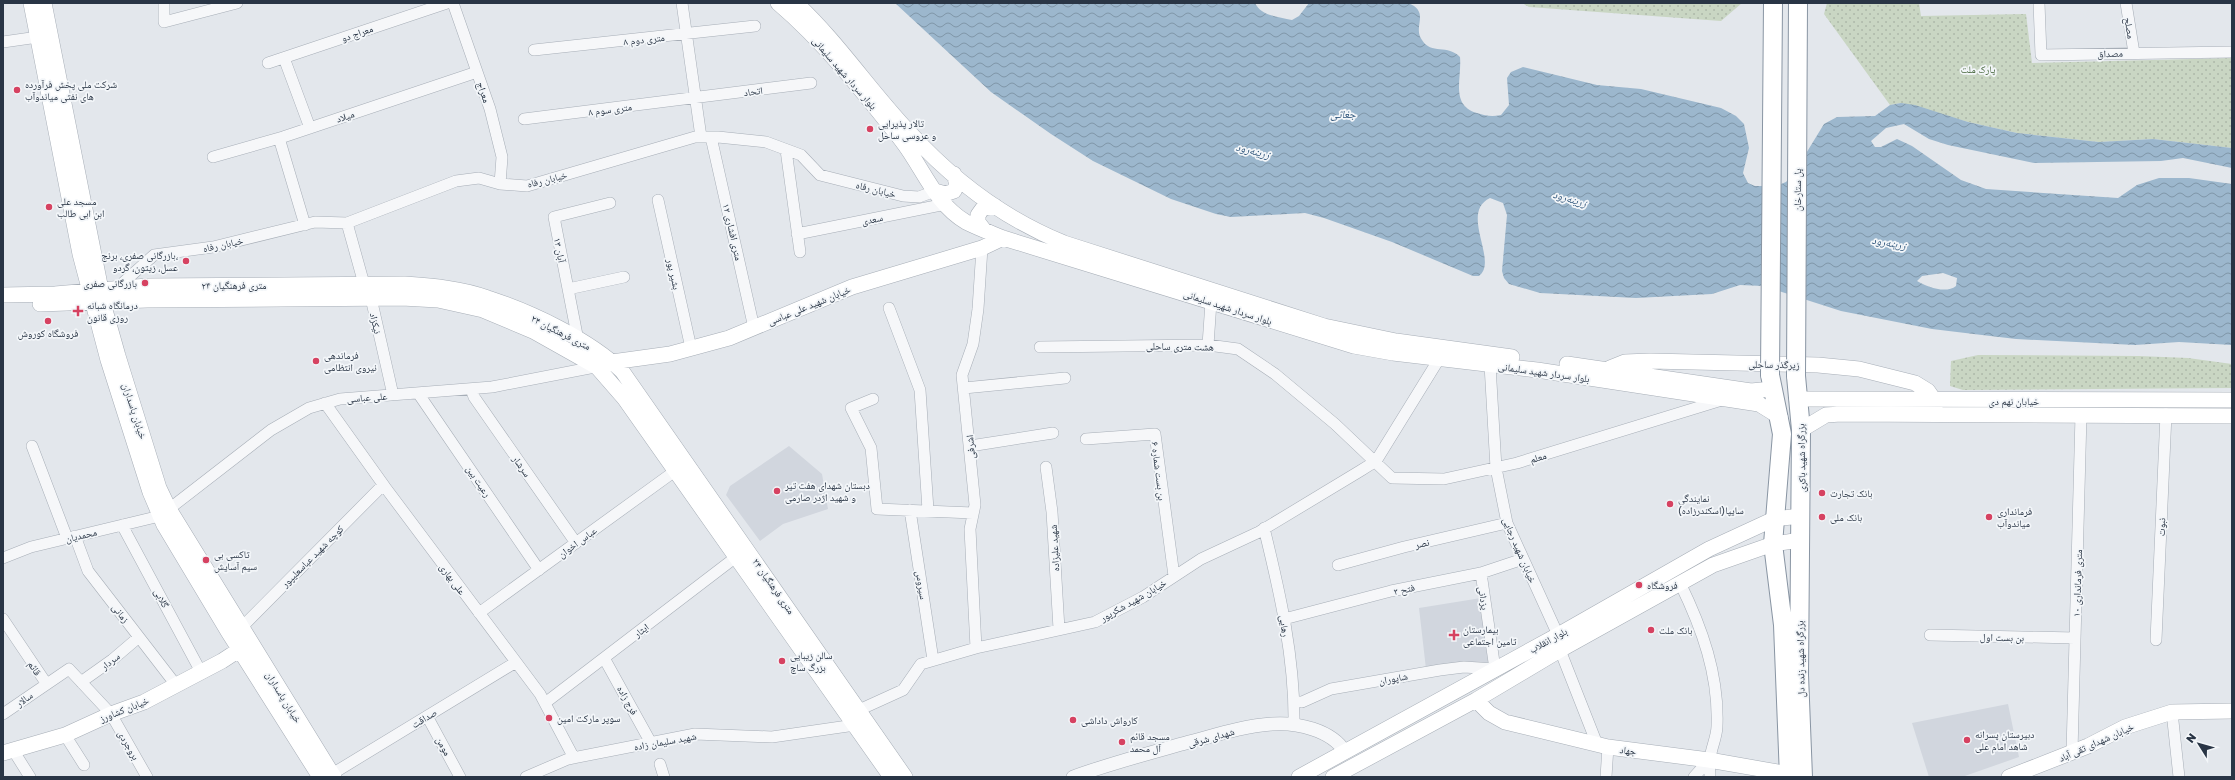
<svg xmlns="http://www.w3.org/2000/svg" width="2235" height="780" viewBox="0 0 2235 780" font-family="'Golos Text','Noto Naskh Arabic',sans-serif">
  <defs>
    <pattern id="park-dots" width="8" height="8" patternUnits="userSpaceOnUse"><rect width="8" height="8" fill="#c9d6c3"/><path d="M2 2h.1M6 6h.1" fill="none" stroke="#adb8a9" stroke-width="1.8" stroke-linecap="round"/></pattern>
    <pattern id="water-waves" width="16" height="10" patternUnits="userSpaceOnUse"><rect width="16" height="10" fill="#9cb7cd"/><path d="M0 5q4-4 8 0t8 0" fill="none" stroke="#7f96a8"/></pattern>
  </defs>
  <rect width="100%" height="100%" fill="#e3e7ec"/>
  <!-- built -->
  <path fill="#d1d6de" d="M789,446l33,28 6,35 -45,15 -23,17 -34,-46 4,-9z
    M1481,598l10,64 -65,7 -7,-61z
    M2008,704l11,53 -57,20h-33l-17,-54z"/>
  <!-- park -->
  <path fill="url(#park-dots)" d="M1522,3h220l-21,18 -192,-14z
    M1827,3h92l2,13 105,-2 6,49 200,-5v90l-79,-9 -54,3 -82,-9 -49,-11 -67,-19 -11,2 -66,-91z
    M1978,355l161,1 49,2 44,6v24l-269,2 -13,-4 1,-25z"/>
  <!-- water -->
  <path fill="url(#water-waves)" fill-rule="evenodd" d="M895,3h360c6,13 24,14 37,17l7,-4 10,-13h99c23,9 4,24 14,37 9,15 26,4 38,17 2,22 -10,48 17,56 9,3 15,4 24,2l8,-10 -2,-27 4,-6 12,-5 74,18 44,4 80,19 15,8 8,8 5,24 -6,25 5,10 7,3h21l10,-4 8,-9 30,-49 13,-7 38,-1 15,-11 11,-2 14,2 53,17 49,11 82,9 54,-3 79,9v20l-49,-10 -22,3 -127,2 -86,-18 -19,-6 -25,-15 -18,4 -15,13 4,6h6l16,-8 15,7 49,34 25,9 132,9 19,-13 22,-7h30l43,6v161l-53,-3 -44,3 -119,-6 -34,-4 -50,-6 -91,-18 -78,-25 -23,-1 -28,9 -76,4 -96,-5 -31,-9 -5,-6 -2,-7 5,-56 -4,-12 -13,-5c-31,15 9,63 -11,78h-6l-81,-34 -68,-24 -19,-5 -74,4 -15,-3 -45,-15 -78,-38 -42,-27 -60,-42zM1943,273l14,5 -1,8c-10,8 -29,1 -39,-5l5,-5z"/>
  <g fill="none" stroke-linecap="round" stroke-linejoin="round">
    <defs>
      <path id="minor" d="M164,3v19l73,-19
        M453,3l37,106 12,48 -2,27
        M682,3l19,134
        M2039,3l2,52 191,-3
        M2126,3l8,50
        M3,42l35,-5
        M534,50l221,-24
        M284,58l26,70
        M268,63l179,-60
        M524,119l287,-36
        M711,137l43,191
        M279,138l26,87
        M786,150l14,102
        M213,157l70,-20 194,-65
        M658,200l33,148
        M347,223l17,61
        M797,234l149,-30
        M116,289l38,-34 59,-8 102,-25 32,1 109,-42 23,-3 21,6 27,2 168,-49h23l48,5 35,13 19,20 83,21 16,1 16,-6
        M568,289l56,-12
        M371,298l22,97
        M889,308l31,82 8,120
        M578,340l-24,-123 56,-14
        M1208,345l3,-43
        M1040,347l168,-2 30,4 37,25 60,50 57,54 52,1 73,-16 208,-64
        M1490,365l6,103 11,55 51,112
        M964,388l101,-10
        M471,389l3,8 102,146
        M418,393l121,177
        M873,399l-22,9 20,40 6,61 96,4
        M325,403l60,84 155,207 34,64
        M1086,439l69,-5 19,142
        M32,446l35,92
        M970,446l83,-13
        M1046,467l6,45 7,117
        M169,509l102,-79 38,-22 31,-9 152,-12 108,-21
        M910,510l23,150
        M122,525l79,147
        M1264,528c16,65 31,131 30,197
        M75,536l13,35 88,114
        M3,558l28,-11 129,-31
        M1338,565l66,-18 103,-24
        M1680,583c22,45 39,92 37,143 0,11 -6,22 -7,33 -1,6 0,12 0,18
        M479,613l196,-142
        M3,619l43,64
        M1284,619l107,-28 90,-18 42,-14
        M241,628l142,-143
        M1930,635l145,3
        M2156,640l10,-226
        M976,648l-6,-119 5,-24 -13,-130 11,-31 5,-35 4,-61
        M1560,650l37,94
        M604,658l47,85
        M81,682l31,-22 27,-23
        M1294,701l8,1 29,-13 109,-19 24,-3 31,2 -14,-96
        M545,703l191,-146
        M859,710l44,-20 18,-26 55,-16 119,-26 48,-25 58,-38 58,-27 101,-61 16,-10 63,-102
        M2172,712l7,65
        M3,714l66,-45 42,45 36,63
        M427,716l33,61
        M65,735l19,30
        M13,750l17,27
        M2072,752l9,-337
        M660,764l4,13
        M332,774l184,-112
        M526,777l42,-18 127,-25 77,3 83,-12
        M1606,777l2,-30
        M1694,777l15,-17"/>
      <path id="tertiary" d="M1073,777c38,-14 77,-24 116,-35 27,-7 54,-16 83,-18 24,-2 60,6 73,28"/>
      <path id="secondary" d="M31,3l49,251 28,106 42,132 14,33 63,105 93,147
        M44,3l61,307 13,46 41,132 10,21 165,268
        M778,3c47,40 86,90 124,138 21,27 33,63 64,81 12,6 25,11 37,16l351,108 39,7 144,17 222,34 21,13
        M796,3c42,39 74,88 114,130 43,47 95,86 154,110l260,83 72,15 116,16
        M935,191l10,3 9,-3 3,-6 -3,-11
        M984,230l-6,-8v-7l5,-7 12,-2
        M3,295l52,-1 92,-8 257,-2c28,2 57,4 84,14 45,15 100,41 134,73l283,406
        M40,304l107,-4 255,-2 36,2 45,10 50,21 64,36 27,31 267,379
        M612,362l58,-8 59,-16 123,-51 130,-39 21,-10
        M1567,364l184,27 21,-2
        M1610,368l15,-6 25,-1 168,4 41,4 56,14 13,8 7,10v6
        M1797,399l435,1
        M1801,430l25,-15 15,-1 391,2
        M1476,700l13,13 16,9 103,25 101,13 80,14
        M3,753l62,-18 46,-21 33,-12 78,-41 26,-17
        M1299,777l259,-142 151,-86 65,-30 27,-3
        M1333,777l143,-77 84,-50 153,-85 60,-21 28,-4
        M2009,777l79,-31 37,-19 47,-15 60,-1"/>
      <path id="trunk" d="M1770,375l12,59 -9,110 10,81 6,152
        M1796,376l5,54 -2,245 4,102"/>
    </defs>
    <!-- minor casing -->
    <use href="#minor" stroke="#a7aeb7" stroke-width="12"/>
    <!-- tertiary casing -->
    <use href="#tertiary" stroke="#a7aeb7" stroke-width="14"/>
    <!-- secondary casing -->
    <use href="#secondary" stroke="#a7aeb7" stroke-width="16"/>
    <!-- trunk casing -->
    <use href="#trunk" stroke="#8995a3" stroke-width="20"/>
    <!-- minor -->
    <use href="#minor" stroke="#f6f7f9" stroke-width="11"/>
    <!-- tertiary -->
    <use href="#tertiary" stroke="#f6f7f9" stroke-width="13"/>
    <!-- secondary -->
    <use href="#secondary" stroke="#fff" stroke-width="15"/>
    <!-- trunk -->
    <use href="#trunk" stroke="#fff" stroke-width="18"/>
    <defs>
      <path id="trunk-bridge" d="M1770,375l3,-372
        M1796,376l2,-373"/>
    </defs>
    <!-- trunk-bridge casing -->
    <use href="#trunk-bridge" stroke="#8995a3" stroke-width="20" stroke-linecap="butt"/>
    <!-- trunk-bridge -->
    <use href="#trunk-bridge" stroke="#fff" stroke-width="18"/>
  </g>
  <!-- markers -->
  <g fill="#d64261" stroke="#f3f6f9" stroke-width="1.5">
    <circle cx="17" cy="90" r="4"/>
    <circle cx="870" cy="129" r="4"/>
    <circle cx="49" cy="207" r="4"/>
    <circle cx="186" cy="261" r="4"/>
    <circle cx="145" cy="283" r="4"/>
    <path d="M76 305h4v4h4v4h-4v4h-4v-4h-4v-4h4z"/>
    <circle cx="48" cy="321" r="4"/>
    <circle cx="316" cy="361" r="4"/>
    <circle cx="777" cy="491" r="4"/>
    <circle cx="1822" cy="493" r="4"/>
    <circle cx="1670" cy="504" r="4"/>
    <circle cx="1822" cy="517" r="4"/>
    <circle cx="1989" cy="517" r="4"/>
    <circle cx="206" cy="560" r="4"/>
    <circle cx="1639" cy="585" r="4"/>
    <circle cx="1651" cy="630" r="4"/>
    <path d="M1452 629h4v4h4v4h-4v4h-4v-4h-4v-4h4z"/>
    <circle cx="782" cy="661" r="4"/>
    <circle cx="549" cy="718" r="4"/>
    <circle cx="1073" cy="720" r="4"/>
    <circle cx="1967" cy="740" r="4"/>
    <circle cx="1122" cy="742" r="4"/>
  </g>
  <g text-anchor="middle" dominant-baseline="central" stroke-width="3.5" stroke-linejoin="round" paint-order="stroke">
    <!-- street labels -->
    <g font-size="10" fill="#293545" stroke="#f3f6f9">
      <text transform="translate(2130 28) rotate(81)">مصلح</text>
      <text transform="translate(357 33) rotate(-19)">معراج دو</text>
      <text transform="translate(644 39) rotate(-6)">۸ متری دوم</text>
      <text transform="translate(2110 53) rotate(-2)">مصداق</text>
      <text transform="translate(845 73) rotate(49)">بلوار سردار شهید سلیمانی</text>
      <text transform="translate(753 91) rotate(-8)">اتحاد</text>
      <text transform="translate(484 92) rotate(71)">معراج</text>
      <text transform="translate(610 109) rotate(-7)">۸ متری سوم</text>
      <text transform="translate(345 116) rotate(-18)">میلاد</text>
      <text transform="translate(547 179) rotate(-14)">خیابان رفاه</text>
      <text transform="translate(876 189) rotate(14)">خیابان رفاه</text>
      <text transform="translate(1797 190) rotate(-90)">پل ستارخان</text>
      <text transform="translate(872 219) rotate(-11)">سعدی</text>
      <text transform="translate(733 232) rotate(77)">۱۲ متری افشاری</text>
      <text transform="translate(223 244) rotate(-12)">خیابان رفاه</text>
      <text transform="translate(560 250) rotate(79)">۱۳ آبان</text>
      <text transform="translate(674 274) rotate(78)">بشیر پور</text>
      <text x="234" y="285">۲۴ متری فرهنگیان</text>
      <text transform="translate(809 305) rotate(-22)">خیابان شهید علی عباسی</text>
      <text transform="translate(1228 307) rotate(18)">بلوار سردار شهید سلیمانی</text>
      <text transform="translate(376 323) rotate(77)">نیکزاد</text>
      <text transform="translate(561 332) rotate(27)">۲۴ متری فرهنگیان</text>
      <text transform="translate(1180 346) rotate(1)">هشت متری ساحلی</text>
      <text transform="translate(1774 364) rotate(1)">زیرگذر ساحلی</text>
      <text transform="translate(1544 372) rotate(8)">بلوار سردار شهید سلیمانی</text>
      <text transform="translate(367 397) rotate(-4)">علی عباسی</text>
      <text x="2014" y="401">خیابان نهم دی</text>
      <text transform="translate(135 411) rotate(72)">خیابان پاسداران</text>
      <text transform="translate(970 447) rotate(-95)">اشرفی</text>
      <text transform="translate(1538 457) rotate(-17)">معلم</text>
      <text transform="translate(1801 458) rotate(-91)">بزرگراه شهید باکری</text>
      <text transform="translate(522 466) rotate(55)">سرشار</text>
      <text transform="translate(1159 471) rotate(83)">بن بست شماره ۶</text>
      <text transform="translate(479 481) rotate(56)">رعیت بین</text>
      <text transform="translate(2161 527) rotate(-88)">نبوت</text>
      <text transform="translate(81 535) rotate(-13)">محمدیان</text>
      <text transform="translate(577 542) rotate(-36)">عباس اخوان</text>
      <text transform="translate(1422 543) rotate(-13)">نصر</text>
      <text transform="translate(1054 548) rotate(-93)">شهید علیزاده</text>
      <text transform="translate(1520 550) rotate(67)">خیابان شهید رجایی</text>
      <text transform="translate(312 556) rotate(-45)">کوچه شهید عباسعلیپور</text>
      <text transform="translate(453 579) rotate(53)">علی بهاری</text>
      <text transform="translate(2077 583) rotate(-88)">۱۰ متری فرمانداری</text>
      <text transform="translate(922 585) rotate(81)">سیروس</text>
      <text transform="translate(774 586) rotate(55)">۲۴ متری فرهنگیان</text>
      <text transform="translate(1404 589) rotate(-12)">فتح ۲</text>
      <text transform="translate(162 598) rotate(62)">گلابی</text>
      <text transform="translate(1484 598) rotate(81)">یزدانی</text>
      <text transform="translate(1133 600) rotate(-30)">خیابان شهید شکرپور</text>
      <text transform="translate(121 613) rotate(53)">زمانی</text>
      <text transform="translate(1285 626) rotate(83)">رهایی</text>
      <text transform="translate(641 630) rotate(-37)">ایثار</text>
      <text transform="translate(2002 637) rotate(1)">بن بست اول</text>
      <text transform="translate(1548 640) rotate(-29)">بلوار انقلاب</text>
      <text transform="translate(1800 659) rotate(-91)">بزرگراه شهید زنده دل</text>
      <text transform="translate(110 661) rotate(-38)">سردار</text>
      <text transform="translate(35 668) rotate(56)">قائم</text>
      <text transform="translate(1393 678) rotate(-10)">شاپوران</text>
      <text transform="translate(284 697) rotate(58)">خیابان پاسداران</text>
      <text transform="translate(24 699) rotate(-36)">سالار</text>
      <text transform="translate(628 700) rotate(61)">فرج زاده</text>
      <text transform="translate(124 709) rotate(-22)">خیابان کشاورز</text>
      <text transform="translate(424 718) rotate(-31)">صداقت</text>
      <text transform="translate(1211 737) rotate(-15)">شهدای شرقی</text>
      <text transform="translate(665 741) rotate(-10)">شهید سلیمان زاده</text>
      <text transform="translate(2096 742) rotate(-24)">خیابان شهدای تقی آباد</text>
      <text transform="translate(129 745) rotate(60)">بروجردی</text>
      <text transform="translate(444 746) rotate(62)">مومن</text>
      <text transform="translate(1628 750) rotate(7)">جهاد</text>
    </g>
    <!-- park labels -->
    <g font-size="10" fill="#416236" stroke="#f3f6f9">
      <text x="1978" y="69">پارک ملت</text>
    </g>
    <!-- poi labels -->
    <g font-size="10" fill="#293545" stroke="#f3f6f9" text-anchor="start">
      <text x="25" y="84">شرکت ملی پخش فرآورده<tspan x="25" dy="12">های نفتی میاندوآب</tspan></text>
      <text x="878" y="123">تالار پذیرایی<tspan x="878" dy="12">و عروسی ساحل</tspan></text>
      <text x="57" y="201">مسجد علی<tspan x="57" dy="12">ابن ابی طالب</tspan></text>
      <text x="178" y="255" text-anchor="end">بازرگانی صفری، برنج،<tspan x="178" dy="12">عسل، زیتون، گردو</tspan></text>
      <text x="137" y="283" text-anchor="end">بازرگانی صفری</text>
      <text x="87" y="305">درمانگاه شبانه<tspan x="87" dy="12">روزی قانون</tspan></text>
      <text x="48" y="333" text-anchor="middle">فروشگاه کوروش</text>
      <text x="324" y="355">فرماندهی<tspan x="324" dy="12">نیروی انتظامی</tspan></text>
      <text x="785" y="485">دبستان شهدای هفت تیر<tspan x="785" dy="12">و شهید اژدر صارمی</tspan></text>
      <text x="1830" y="493">بانک تجارت</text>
      <text x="1678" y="498">نمایندگی<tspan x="1678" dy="12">سایپا(اسکندرزاده)</tspan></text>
      <text x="1997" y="511">فرمانداری<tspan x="1997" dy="12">میاندوآب</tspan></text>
      <text x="1830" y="517">بانک ملی</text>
      <text x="214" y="554">تاکسی بی<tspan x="214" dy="12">سیم آسایش</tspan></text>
      <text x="1647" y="585">فروشگاه</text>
      <text x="1463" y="629">بیمارستان<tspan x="1463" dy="12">تامین اجتماعی</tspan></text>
      <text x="1659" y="630">بانک ملت</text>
      <text x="790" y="655">سالن زیبایی<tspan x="790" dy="12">بزرگ ساچ</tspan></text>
      <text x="557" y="718">سوپر مارکت امین</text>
      <text x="1081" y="720">کارواش داداشی</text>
      <text x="1975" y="734">دبیرستان پسرانه<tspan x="1975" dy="12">شاهد امام علی</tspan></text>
      <text x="1130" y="736">مسجد قائم<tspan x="1130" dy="12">آل محمد</tspan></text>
    </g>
    <!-- water labels -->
    <g font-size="11" font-style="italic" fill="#31577c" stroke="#f3f6f9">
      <text x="1343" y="113">جغاتی</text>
      <text transform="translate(1253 150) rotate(14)">زرینه‌رود</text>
      <text transform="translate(1570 198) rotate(16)">زرینه‌رود</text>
      <text transform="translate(1889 242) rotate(10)">زرینه‌رود</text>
    </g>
  </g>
  <!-- border -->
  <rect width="2235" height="780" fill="none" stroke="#293545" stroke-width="8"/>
  <!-- north arrow -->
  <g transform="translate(2199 744) rotate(307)" stroke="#f3f6f9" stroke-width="3" paint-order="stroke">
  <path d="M0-3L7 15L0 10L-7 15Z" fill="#293545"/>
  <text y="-6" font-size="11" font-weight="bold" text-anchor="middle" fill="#293545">N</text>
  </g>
</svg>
